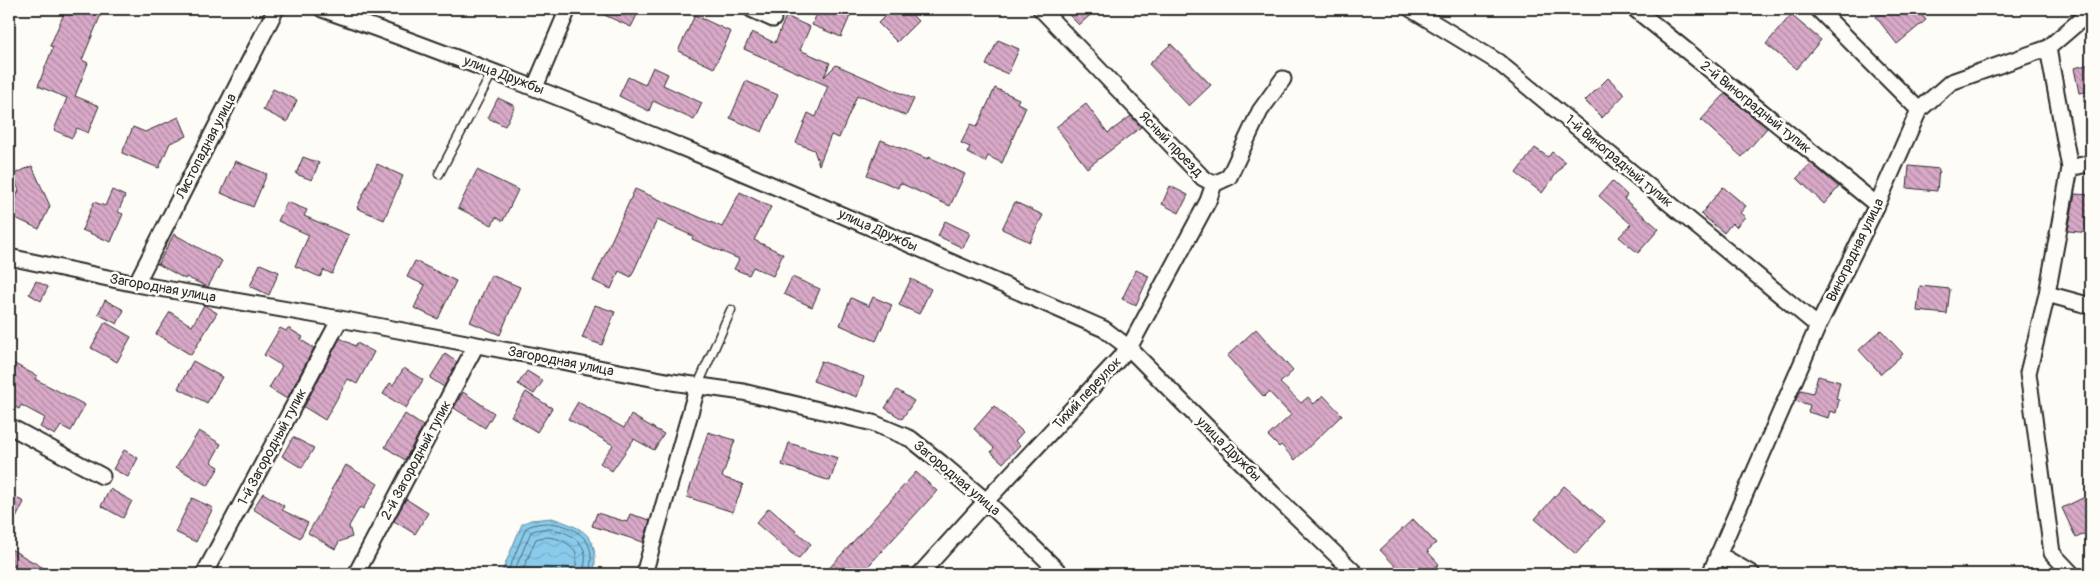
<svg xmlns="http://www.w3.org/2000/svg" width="2100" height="583" viewBox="0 0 2100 583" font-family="Pangolin,sans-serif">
  <defs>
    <pattern id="water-waves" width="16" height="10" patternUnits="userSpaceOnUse" patternTransform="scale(1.25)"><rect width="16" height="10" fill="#89cbeb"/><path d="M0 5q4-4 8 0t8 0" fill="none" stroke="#76aeca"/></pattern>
    <pattern id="building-back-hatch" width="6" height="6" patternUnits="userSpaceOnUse" patternTransform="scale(1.25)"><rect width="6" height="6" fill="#d9a9c8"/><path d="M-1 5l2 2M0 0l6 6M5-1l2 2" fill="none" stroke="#b08aa3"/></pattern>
  </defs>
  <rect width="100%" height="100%" fill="#fdfcf7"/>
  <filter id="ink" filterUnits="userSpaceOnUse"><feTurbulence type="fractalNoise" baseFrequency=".02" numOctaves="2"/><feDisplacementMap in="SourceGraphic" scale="10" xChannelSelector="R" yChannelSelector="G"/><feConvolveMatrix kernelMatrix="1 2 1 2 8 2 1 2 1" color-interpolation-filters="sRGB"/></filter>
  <g filter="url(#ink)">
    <!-- water -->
    <path fill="url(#water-waves)" stroke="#638b9e" d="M552,518c34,11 47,18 42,56h-93l21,-50 9,-4z"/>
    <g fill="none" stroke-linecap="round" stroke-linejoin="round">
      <!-- shore -->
      <path stroke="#516b78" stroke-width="1" d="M507,574l19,-46c19,-11 54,-3 63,18 4,9 1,19 1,28
        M513,574l18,-42c16,-8 46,0 53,18 3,8 0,16 -1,24
        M521,574l15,-35c15,-5 31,1 40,13v22"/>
    </g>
    <!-- building -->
    <path fill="url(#building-back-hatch)" stroke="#2b2b2b" d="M66,9h28l8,3 -20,48 6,3 -13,33 24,10 -11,27 -11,-5 -5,10 -18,-8 13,-32 -29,-12 15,-39 -3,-1z
      M591,9h49l-9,18z
      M819,9h34l-12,28 -29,-12z
      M892,9h14l12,12 -21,21 -19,-19z
      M1063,9h34l-18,16z
      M1887,9h30l9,11 -29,24 -21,-27z
      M695,15l36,17 -17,36 -36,-17z
      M1791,15l30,25 -25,29 -30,-25z
      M786,16l24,11 -10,23 30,13 -6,14 12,-12 78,34 -8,17 -44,-20 -1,2 -4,-2 -18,42 -8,-3 -12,30 -5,-15 -18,-7 12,-30 8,4 12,-31 -84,-37 8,-17 23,11z
      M998,40l21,9 -11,25 -22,-9z
      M1171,44l40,41 -22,21 -40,-42z
      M2091,64v27l-12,2 -5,-25z
      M653,67l15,7 -5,11 39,18 -8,17 -41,-19 -4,10 -30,-15 9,-19 17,8z
      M1608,78l17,16 -23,24 -17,-17z
      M746,81l32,14 -16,37 -32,-14z
      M995,88l24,11 -2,4 9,4 -24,56 -14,-7 -3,6 -18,-9 3,-6 -9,-4 10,-19 6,3z
      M273,89l24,11 -10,22 -24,-12z
      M1725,94l42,34 -25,29 -41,-37z
      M498,98l17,8 -10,20 -17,-8z
      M1086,104l22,29 23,-17 10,11 -54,41 -31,-41z
      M179,117l8,19 -17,7 -11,25 -37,-15 11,-26 12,5z
      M881,140l47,19 1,-2 36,17 -15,32 -50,-23 -2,5 -31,-13z
      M1535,148l13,9 4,-5 13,10 -23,31 -26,-20z
      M303,157l16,6 -7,17 -16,-6z
      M235,161l32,13 -14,33 -32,-14z
      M1811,163l28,24 -15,17 -27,-26z
      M377,164l26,12 -19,44 -27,-12z
      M32,166l18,40 -11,23 -30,-14 10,-25 -7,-15z
      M1909,166l30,3 -2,22 -30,-3z
      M477,170l41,20 -15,31 -7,-4 -4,8 -34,-17z
      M1612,181l15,14 -3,4 35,30 -21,24 -19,-16 12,-13 -32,-28z
      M1170,186l18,9 -9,18 -17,-9z
      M1723,187l23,19 -6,7 5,4 -9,10 -4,-4 -8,10 -23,-19z
      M635,189l87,38 18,-35 31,15 -17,33 29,14 -10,22 -20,-9 -4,8 -15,-6 5,-10 -47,-20 1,-3 -36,-16 -26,57 -12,-6 -8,18 -18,-8z
      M112,190l13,6 -7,16 5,2 -12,28 -29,-12 12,-28 11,4z
      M2075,194l16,1v38l-23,-2z
      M287,202l20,8 -3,6 45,19 -17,39 -8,-4 -4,7 -25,-11 14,-31 -31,-14z
      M1015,202l28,13 -13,27 -28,-13z
      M945,221l25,12 -7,15 -25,-12z
      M174,234l48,27 -14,26 -22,-10 -1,2 -27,-15z
      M415,261l41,20 -18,38 -24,-11 11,-23 -18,-8z
      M260,264l19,8 -10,23 -19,-9z
      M1136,270l13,6 -13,29 -14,-6z
      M491,275l29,12 -20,48 -30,-13z
      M792,277l28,12 -8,18 -28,-13z
      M911,279l20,10 -12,25 -20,-9z
      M36,281l12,6 -7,14 -12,-7z
      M1920,286l30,3 -3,25 -30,-3z
      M873,297l19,8 -16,36 -36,-16 11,-27 18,8z
      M105,300l19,10 -7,14 -19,-10z
      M204,305l13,8 -26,42 -35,-21 14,-22 22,14z
      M595,305l20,7 -13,33 -20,-7z
      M105,322l26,15 -14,25 -26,-14z
      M280,328l6,3 2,-3 15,9 -2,3 13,8 -27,51 -18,-11 13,-22 -18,-11z
      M1256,329l37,42 -13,12 21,20 7,-6 6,7 9,-9 19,20 -47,45 -14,-15 -2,2 -11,-11 23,-21 -22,-23 -5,5 -37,-41z
      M1881,330l22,24 -22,20 -22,-24z
      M340,338l15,8 2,-3 17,9 -17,32 -9,-5 -23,41 -21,-13z
      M445,354l12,8 -13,25 -14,-9z
      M9,361l28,15 -2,3 50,26 -14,26 -10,-5 -6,9 -15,-8 5,-9 -24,-13 -2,4 -10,-5z
      M193,361l29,16 -15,26 -29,-15z
      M821,361l43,16 -7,20 -44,-16z
      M404,368l19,12 -17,28 -23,-14 7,-11 3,2z
      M527,371l16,10 -9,13 -16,-10z
      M1818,376l22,6 -4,17 3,1 -3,13 -6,-2 -2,7 -20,-6 2,-7 -15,-4 6,-11 12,3z
      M897,390l17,11 -12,18 -17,-11z
      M463,392l31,21 -9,15 -31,-20z
      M526,392l26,16 -15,24 -26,-16z
      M578,402l46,26 7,-13 33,19 -10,16 -20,-11 -22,32 -12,-8 13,-18 -45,-26z
      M994,406l29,26 -8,9 5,4 -17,18 -12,-11 3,-4 -20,-19z
      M405,414l18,12 -18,34 -20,-13z
      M199,431l22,13 -10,18 8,5 -11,19 -32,-19z
      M708,432l27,8 -13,37 21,7 -10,28 -46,-15z
      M293,437l21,11 -12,20 -20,-12z
      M789,443l49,15 -8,23 -48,-16z
      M124,450l14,8 -10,19 -15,-8z
      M346,465l32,19 -15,25 -3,-2 -11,19 3,11 -13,5 -4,7 -27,-16 25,-42 -2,-1z
      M916,472l21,19 -76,83h-37z
      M1564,486l41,35 -29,33 -41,-35z
      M110,489l22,12 -9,17 -22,-12z
      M263,493l21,13 -2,4 26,13 -8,15 -47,-29z
      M9,494l15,8 -15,30z
      M2091,494v37l-15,7 -14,-30z
      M192,498l21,10 -17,34 -21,-10z
      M406,499l22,14 -13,21 -21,-13z
      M769,508l42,36 -13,15 -42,-36z
      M597,513l30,9 3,-8 20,6 -7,22 -51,-16z
      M1413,519l23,24 -9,8 12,13 -11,10h-25l-23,-24z
      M9,548l45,26h-40l-5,-3z"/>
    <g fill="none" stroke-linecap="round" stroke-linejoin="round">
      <defs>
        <path id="service" d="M439,174l54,-103
          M698,385l33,-75"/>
        <path id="minor" d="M322,9c266,93 524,207 782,320l25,19 144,146 83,80
          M751,9l22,10
          M1041,9l162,169 11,6 15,-7 31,-66 23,-32
          M1411,9l87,53 320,264
          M1635,9l242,196
          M1818,9l101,101
          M2048,48l22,120 -23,126 -19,79 24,180 20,21
          M535,87l33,-78
          M2070,168l21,-5
          M9,257l127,27 204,35 332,63 71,10 130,31 38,16 30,24 45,38 75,73
          M136,284l140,-275
          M2047,294l44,12
          M9,426l93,50
          M1718,554l34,20
          M204,574l136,-255
          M356,574l120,-229
          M644,574l54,-189
          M920,574l66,-73 143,-153 79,-147 6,-17
          M1710,574l108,-248 59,-121 42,-95 32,-28 97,-34 43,-37"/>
      </defs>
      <!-- service casing -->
      <use href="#service" stroke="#2b2b2b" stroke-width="11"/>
      <!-- minor casing -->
      <use href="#minor" stroke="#2b2b2b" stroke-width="19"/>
      <!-- service -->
      <use href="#service" stroke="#fdfcf7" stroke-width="8"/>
      <!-- minor -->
      <use href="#minor" stroke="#fdfcf7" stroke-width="15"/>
    </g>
  </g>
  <g text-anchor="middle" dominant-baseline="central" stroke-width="5" stroke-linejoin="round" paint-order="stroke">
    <!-- street labels -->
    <g font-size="14" fill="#2b2b2b" stroke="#fdfcf7">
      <text transform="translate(504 75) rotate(21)">улица Дружбы</text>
      <text transform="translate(1756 107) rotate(39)">2-й Виноградный тупик</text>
      <text transform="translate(1171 144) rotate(46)">Ясный проезд</text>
      <text transform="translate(206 146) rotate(-63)">Листопадная улица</text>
      <text transform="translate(1619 161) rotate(40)">1-й Виноградный тупик</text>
      <text transform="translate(878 230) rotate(24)">улица Дружбы</text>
      <text transform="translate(1855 250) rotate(-64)">Виноградная улица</text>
      <text transform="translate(163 288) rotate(10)">Загородная улица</text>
      <text transform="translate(561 361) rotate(11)">Загородная улица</text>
      <text transform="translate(1087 393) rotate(-47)">Тихий переулок</text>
      <text transform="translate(272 447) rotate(-62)">1-й Загородный тупик</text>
      <text transform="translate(1229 449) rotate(45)">улица Дружбы</text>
      <text transform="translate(416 460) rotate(-62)">2-й Загородный тупик</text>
      <text transform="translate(957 478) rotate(40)">Загородная улица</text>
    </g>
  </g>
  <!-- margin -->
  <rect width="2100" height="583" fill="none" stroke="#fdfcf7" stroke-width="30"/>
  <rect x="15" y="15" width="2070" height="553" fill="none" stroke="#2b2b2b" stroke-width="2" filter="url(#ink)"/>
</svg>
